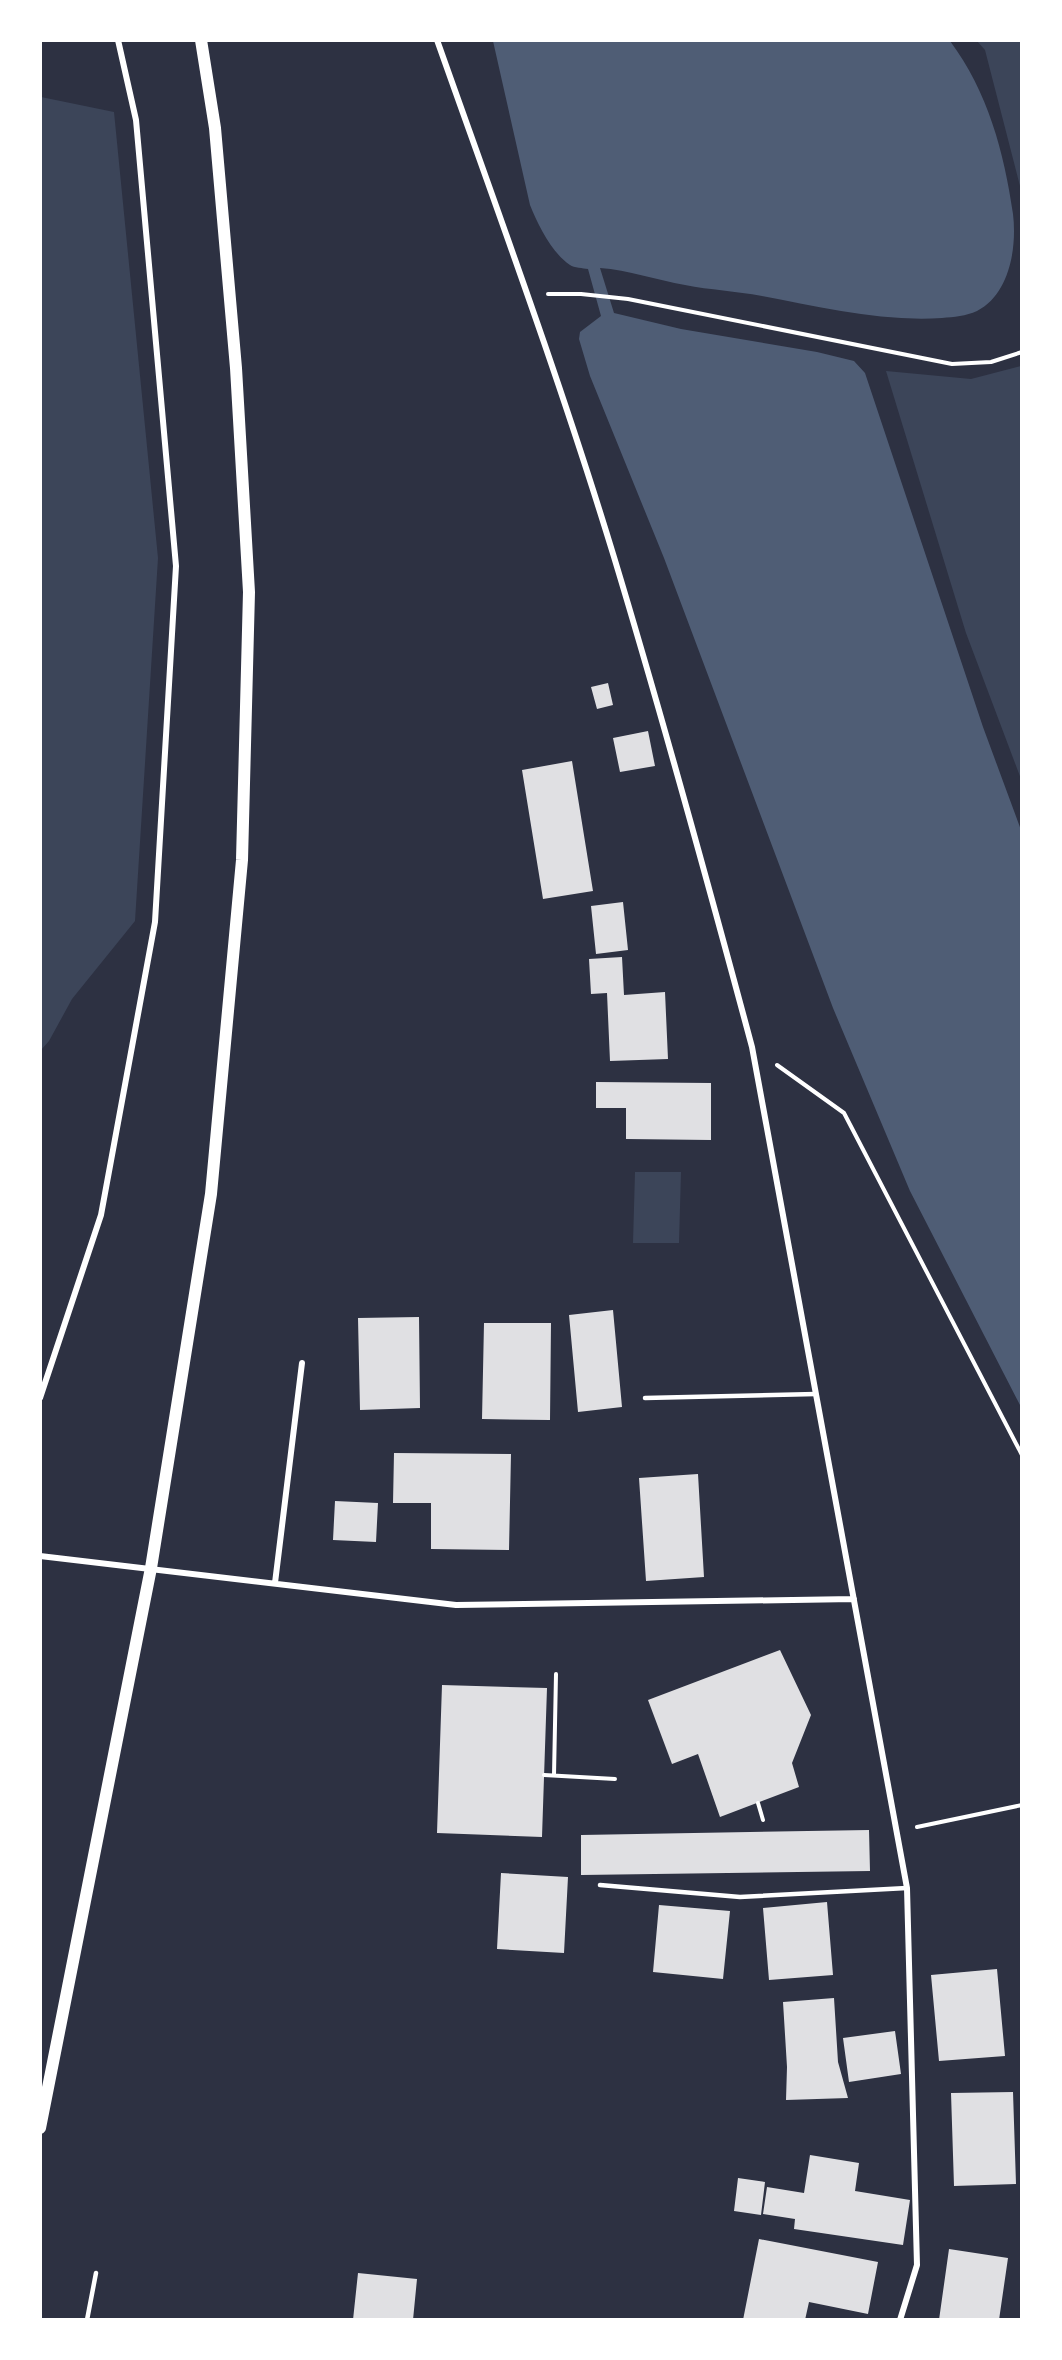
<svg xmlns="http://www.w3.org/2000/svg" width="1062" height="2360" viewBox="0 0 1062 2360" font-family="Barlow,sans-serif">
  <rect width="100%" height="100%" fill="#2d3142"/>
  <!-- green -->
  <path fill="#3c4559" d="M977,41h44v149l-36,-140z
    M41,97l73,15 44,446 -23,363 -63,78 -23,42 -8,9z
    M1021,366h1l-1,413 -55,-146 -80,-262 85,8z
    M635,1172h46l-2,71h-46z"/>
  <!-- water -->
  <path fill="#4f5d75" d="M493,41h457c38,51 54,111 63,173 4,33 -3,80 -36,97 -11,5 -23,6 -35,7 -61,4 -121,-11 -180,-22 -26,-5 -52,-6 -77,-11 -28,-5 -57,-15 -85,-17l14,45 67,16 136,23 37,9 11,12 118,354 38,103v577l-111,-216 -77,-183 -169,-450 -74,-182 -11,-37 1,-7 21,-16 -13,-47c-5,-1 -14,-1 -18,-4 -18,-12 -32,-40 -40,-60z"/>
  <!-- building -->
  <path fill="#e0e0e3" d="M608,683l5,22 -16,4 -6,-22z
    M648,731l7,35 -35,6 -7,-34z
    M572,761l21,130 -50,8 -21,-129z
    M623,902l5,48 -32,4 -5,-48z
    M622,957l2,38 41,-3 3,67 -58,2 -3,-68 -16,1 -2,-35z
    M596,1082l115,1v57l-85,-1v-31h-30z
    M613,1310l9,97 -44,5 -9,-97z
    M419,1317l1,91 -60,2 -2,-92z
    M484,1323h67l-1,97 -68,-1z
    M394,1453l117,1 -2,96 -78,-1v-46h-38z
    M698,1474l6,103 -58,4 -7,-103z
    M335,1501l43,2 -2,39 -43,-2z
    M780,1650l31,65 -19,48 7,24 -79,30 -22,-63 -26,10 -24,-64z
    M442,1685l105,3 -5,149 -105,-4z
    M869,1830l1,41 -289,4v-40z
    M501,1873l67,4 -4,76 -67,-4z
    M827,1902l6,73 -64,5 -6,-72z
    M659,1905l71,6 -7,68 -70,-7z
    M997,1969l8,87 -66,5 -8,-86z
    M834,1998l4,64 10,36 -62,2 1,-33 -4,-65z
    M895,2031l6,43 -52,8 -6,-44z
    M1013,2092l3,92 -62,2 -3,-93z
    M810,2155l49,8 -4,28 55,9 -7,45 -109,-16 1,-10 -32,-5 4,-27 37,6z
    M738,2178l27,4 -4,33 -27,-4z
    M759,2239l119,23 -10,52 -59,-12 -4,18h-62z
    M949,2249l59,9 -9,62h-60z
    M358,2273l59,6 -4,41h-60z"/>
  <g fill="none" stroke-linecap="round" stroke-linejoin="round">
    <!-- path -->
    <path stroke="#fff" stroke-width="4" d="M548,294h33l47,5 324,65 39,-2 31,-10
      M777,1065l67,48 178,342
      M544,1775l71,4
      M554,1775l2,-101
      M758,1803l5,17
      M917,1827l105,-22"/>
    <!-- service -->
    <path stroke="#fff" stroke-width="4.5" d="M645,1398l171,-4
      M600,1885l140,12 167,-9
      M87,2320l9,-47"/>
    <!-- minor -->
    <path stroke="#fff" stroke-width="6" d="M437,40c61,172 124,343 177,517 49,162 94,326 138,490l155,841 10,377 -17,55
      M40,1398l61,-183 54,-293 21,-356 -40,-446 -18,-80
      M40,1556l416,49 398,-6
      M275,1583l27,-220"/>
    <!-- secondary -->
    <path stroke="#fff" stroke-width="12" d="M40,2128l111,-560 60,-374 31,-334 7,-268 -13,-224 -21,-240 -14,-88"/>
  </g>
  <!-- border -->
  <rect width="1062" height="2360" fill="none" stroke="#ffffff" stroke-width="84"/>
</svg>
